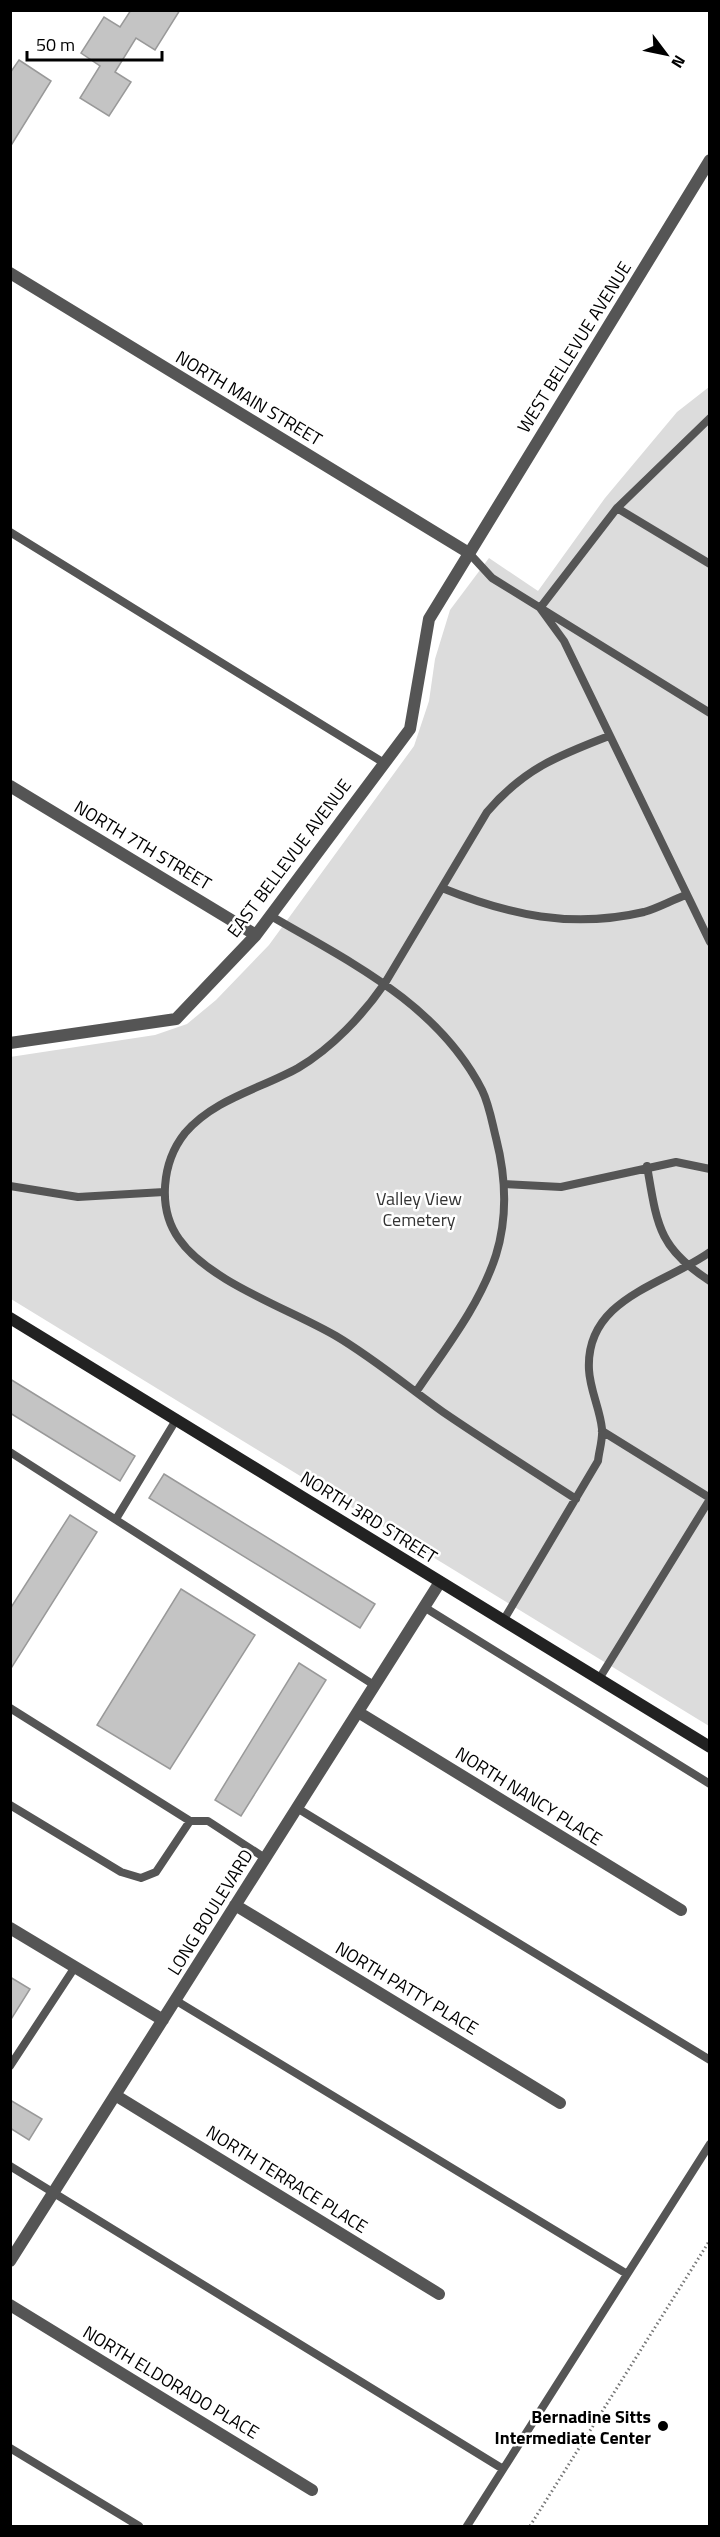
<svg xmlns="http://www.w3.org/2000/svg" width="720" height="2537" viewBox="0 0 720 2537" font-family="'Titillium Web',sans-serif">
  <rect width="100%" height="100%" fill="#fff"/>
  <!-- green -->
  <path fill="#dcdcdc" d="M709,387v1339l-698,-427 -1,-242 145,-22 32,-11 29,-24 53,-55 145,-199 15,-45 6,-42 15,-49 39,-52 49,33 67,-93 72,-86z"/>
  <!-- building -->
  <path fill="#c4c4c4" stroke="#999" stroke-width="1.5" d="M131,10h49l-25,40 -19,-12 -21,34 16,10 -22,34 -29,-18 20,-32 -19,-13 23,-36 16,10z
    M19,60l32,21 -41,66v-74z
    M10,1379l125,77 -15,25 -110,-68z
    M164,1474l211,130 -15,24 -211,-130z
    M70,1515l27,17 -87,138v-61z
    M181,1589l74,46 -85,134 -73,-44z
    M299,1663l27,17 -85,136 -26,-16z
    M10,1977l20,12 -20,32z
    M10,2100l32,19 -13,21 -19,-12z"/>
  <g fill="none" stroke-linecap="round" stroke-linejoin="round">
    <!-- path -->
    <path stroke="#777" stroke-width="3" stroke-dasharray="1.5 3" stroke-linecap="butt" d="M530,2526l180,-286"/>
    <!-- service -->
    <path stroke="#555" stroke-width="8" d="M710,418l-93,90 -77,100 24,33 146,301
      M617,508l93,56
      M10,532l374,231
      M469,553l23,25 218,135
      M442,888c67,27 129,41 202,24 14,-4 28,-12 42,-17
      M271,916c79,46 167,88 211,174 7,14 10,32 14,48 10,39 12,78 0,117 -16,50 -51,94 -80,137
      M647,1166c10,58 11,82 63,115
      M505,1184l56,3 115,-25 34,7
      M10,1186l68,11 86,-5
      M602,1431l108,67
      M10,1452l364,233
      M576,1499c-45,-29 -89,-57 -133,-87 -35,-25 -70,-54 -107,-76 -46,-27 -127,-54 -157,-97 -22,-31 -17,-77 6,-106 29,-34 75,-44 113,-65 34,-20 65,-53 87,-85l102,-171c37,-43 70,-56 122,-76
      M116,1519l60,-99
      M424,1607l286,177
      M503,1621l95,-160c1,-10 5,-22 4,-32 -2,-20 -12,-39 -13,-59 -4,-72 75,-85 121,-118
      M599,1679l111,-180
      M10,1708l180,113h18l57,37
      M10,1805l111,67 20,6 15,-6 34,-51
      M297,1808l413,252
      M175,2000l452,274
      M10,2066l65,-99
      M10,2166l493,303
      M10,2448l129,78
      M467,2526l243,-382"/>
    <!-- minor -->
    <path stroke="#555" stroke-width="12" d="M10,273l459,280
      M10,786l246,149
      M10,1043l166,-24 80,-84 154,-206 19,-110 281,-459
      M358,1712l323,198
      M235,1905l325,198
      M10,1928l153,92
      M115,2095l324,199
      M10,2261l430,-679
      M10,2305l302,185"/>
    <!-- secondary -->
    <path stroke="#222" stroke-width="12" d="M10,1318l700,429"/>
  </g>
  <!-- markers -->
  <circle fill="#000" stroke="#fff" stroke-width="2" cx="663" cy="2426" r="6"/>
  <g text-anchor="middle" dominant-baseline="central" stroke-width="5" stroke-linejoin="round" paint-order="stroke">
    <!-- street labels -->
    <g font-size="18" fill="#000" stroke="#fff">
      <text transform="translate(574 347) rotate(-58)">WEST BELLEVUE AVENUE</text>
      <text transform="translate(249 398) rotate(31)">NORTH MAIN STREET</text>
      <text transform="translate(143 845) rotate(31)">NORTH 7TH STREET</text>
      <text transform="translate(289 858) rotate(-53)">EAST BELLEVUE AVENUE</text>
      <text transform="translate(369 1517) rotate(32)">NORTH 3RD STREET</text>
      <text transform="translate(529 1796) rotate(32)">NORTH NANCY PLACE</text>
      <text transform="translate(210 1912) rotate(-58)">LONG BOULEVARD</text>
      <text transform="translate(407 1988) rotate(31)">NORTH PATTY PLACE</text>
      <text transform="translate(287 2179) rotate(32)">NORTH TERRACE PLACE</text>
      <text transform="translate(171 2382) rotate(31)">NORTH ELDORADO PLACE</text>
    </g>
    <!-- park labels -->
    <g font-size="18" fill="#333" stroke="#fff">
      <text x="419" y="1198">Valley View<tspan x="419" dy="21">Cemetery</tspan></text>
    </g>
    <!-- poi labels -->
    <g font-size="18" font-weight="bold" fill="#000" stroke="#fff" text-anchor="end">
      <text x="651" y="2416">Bernadine Sitts<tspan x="651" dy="21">Intermediate Center</tspan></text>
    </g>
  </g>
  <!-- border -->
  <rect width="720" height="2537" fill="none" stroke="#000000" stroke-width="24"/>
  <!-- north arrow -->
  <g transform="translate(666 54) rotate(122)" stroke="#ffffff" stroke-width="4.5" paint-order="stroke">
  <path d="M0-4.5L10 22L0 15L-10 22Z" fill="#000000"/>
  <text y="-9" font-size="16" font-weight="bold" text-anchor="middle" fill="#000000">N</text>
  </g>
  <!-- scale -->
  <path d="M27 51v9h135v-9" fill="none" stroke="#000000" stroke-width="3"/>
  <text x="36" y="51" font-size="18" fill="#000000" stroke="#ffffff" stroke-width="4.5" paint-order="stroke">50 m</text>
</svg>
